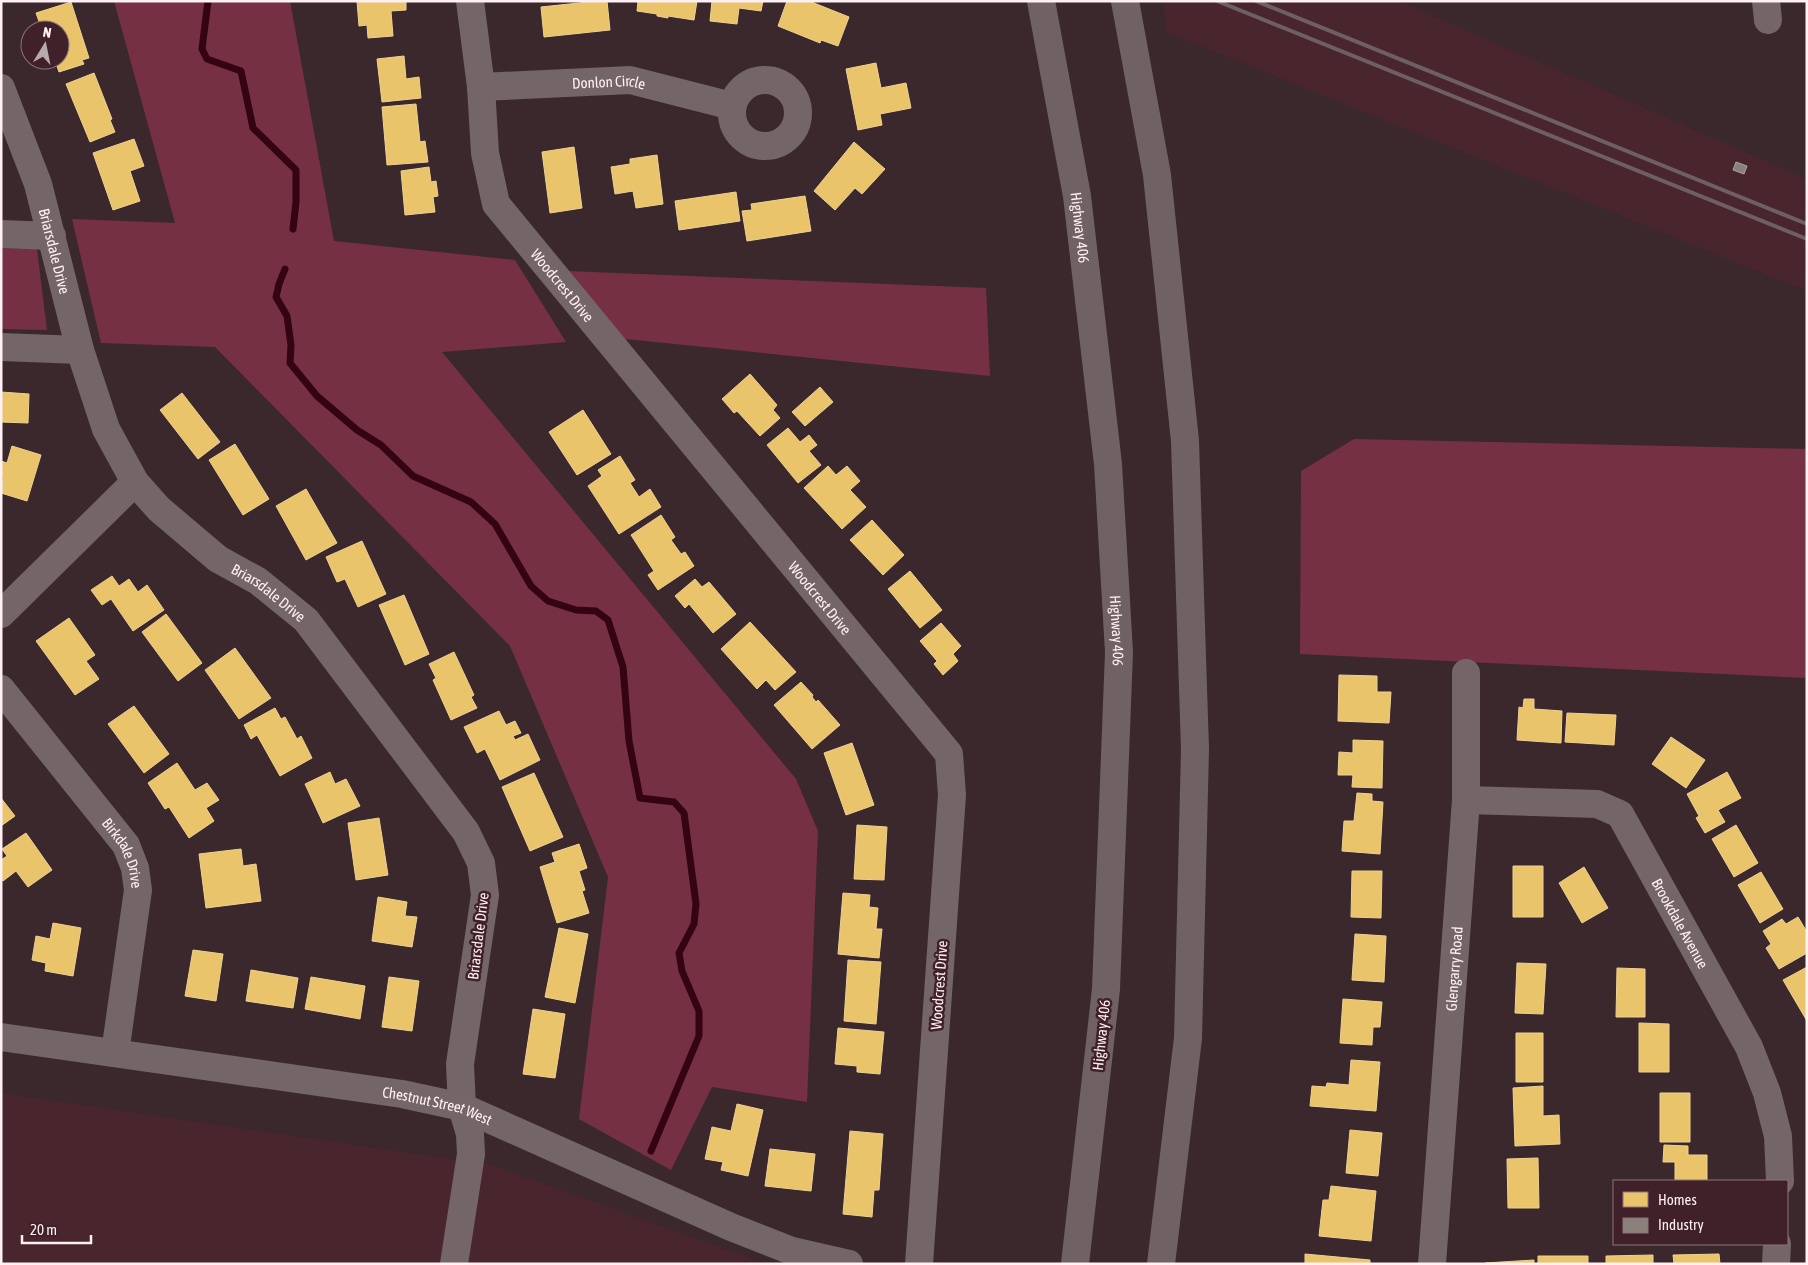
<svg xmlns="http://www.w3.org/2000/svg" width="1808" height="1265" viewBox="0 0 1808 1265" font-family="'Asap Condensed',sans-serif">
  <rect width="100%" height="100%" fill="#3a282c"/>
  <!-- built -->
  <path fill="#49252d" d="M1163,1h236l408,178v112l-641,-259z
    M1,1093l491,72 274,99h-765z"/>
  <!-- green -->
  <path fill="#753143" d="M114,1h176l44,240 181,19 51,82 -124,10 354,427 22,52 -11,271 -95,-15 -41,83 -92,-51 29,-242 -98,-231 -295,-299 -114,-4 -29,-124 103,4z
    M1,248l36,1 10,81 -46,-1z
    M567,271l419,17 4,88 -365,-37z
    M1354,439l453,10v229l-507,-24 1,-183z"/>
  <!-- homes -->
  <path fill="#e9c46a" stroke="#efd193" d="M357,1h49v9l-15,1 2,25 -25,2 -1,-13 -8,1z
    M598,1h9l3,29 -66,7 -3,-30z
    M638,1h59l-3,19 -26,-4v2l-11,-2v-2l-20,-3z
    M712,1h51l-2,10 -22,-3 -2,16 -27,-3z
    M787,1h22l40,16 -11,29 -17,-6 -1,3 -42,-17z
    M71,2l18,56 -7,2 2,4 -25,8 -4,-12h5v-30h-18l-6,-17z
    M404,56l2,23 13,-2 2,21 -39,4 -5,-43z
    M876,63l5,25 25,-5 5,25 -31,6 2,11 -24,5 -12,-61z
    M94,73l18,46 -2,1 5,12 -25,10 -24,-58z
    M416,104l4,38 5,-1 3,21 -41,3 -5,-58z
    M134,139l10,27 -14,5 10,30 -27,9 -20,-57z
    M854,142l31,27 -23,25 -7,-6 -20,22 -21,-19z
    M574,147l8,61 -32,5 -8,-61z
    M657,155l6,49 -27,4 -3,-17 -18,3 -4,-27 19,-3v-5z
    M429,167l2,15 5,-1 2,15 -5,1 2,15 -30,3 -4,-44z
    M736,192l4,29 -61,9 -4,-29z
    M805,196l6,35 -64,10 -5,-30 10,-1 -1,-6z
    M750,374l27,31 -4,5 7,8 -20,18 -23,-25 -3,2 -12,-14z
    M820,387l13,15 -28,24 -13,-14z
    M1,392l28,2 -1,29 -27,-1z
    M182,393l38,49 -22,17 -38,-49z
    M583,410l28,44 -34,21 -28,-43z
    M788,428l12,14 9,-7 8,10 -8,6 12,14 -23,18 -31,-38z
    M235,444l34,55 -26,16 -34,-55z
    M12,446l29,9 -14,46 -26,-8 2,-15 -2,-1v-16l6,2z
    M620,456l15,24 -5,3 9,14 11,-8 11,18 -42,27 -31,-48 14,-10 -4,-6z
    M828,466l8,9 11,-9 13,15 -10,9 16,17 -24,22 -38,-41z
    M306,489l31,54 -31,17 -30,-54z
    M661,515l14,22 -4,3 10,14 4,-2 9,14 -36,24 -10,-15 6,-4 -23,-36z
    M872,520l32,35 -21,20 -33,-35z
    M362,541l24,53 -28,13 -13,-28 -8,3 -11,-25z
    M910,571l32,39 -22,18 -32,-39z
    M112,576l7,10 10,-7 9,13 9,-7 17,25 -31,21 -22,-32 -9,6 -11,-15z
    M695,579l7,8 7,-5 27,32 -23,19 -24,-29 -4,4 -10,-12z
    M404,595l25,59 -24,11 -26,-60z
    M166,614l36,49 -24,18 -36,-49z
    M69,618l26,37 -9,6 13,18 -24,16 -39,-54z
    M750,622l46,50 -21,18 -9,-10 -9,9 -36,-40z
    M941,623l20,23 -8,8 5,7 -15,14 -9,-11 3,-3 -17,-20z
    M235,648l36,50 -32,21 -34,-49z
    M454,652l20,43 -3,2 6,11 -26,12 -18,-40 3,-2 -7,-14z
    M1339,675l38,1v16h14l-2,31 -51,-2z
    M801,682l12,13 -1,2 4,5 2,-2 22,25 -28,24 -38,-44z
    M1524,699h10v10l28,2 -1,32 -44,-3 2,-33 4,1z
    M134,706l35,48 -25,19 -36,-49z
    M275,708l6,11 4,-2 12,22 4,-3 11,22 -32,18 -23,-41 -6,4 -7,-14z
    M499,711l7,14 9,-4 6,12 -8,3 2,4 13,-6 12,26 -40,20 -15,-31 -8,4 -13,-26z
    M1567,713l49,2 -2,30 -49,-3z
    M1671,737l34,23 -19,28 -34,-24z
    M1353,740l30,1 -1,47 -30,-1 1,-12h-15l1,-23 14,1z
    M852,743l22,62 -28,10 -22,-62z
    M177,763l18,27 12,-7 12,17 -13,8 8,13 -25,17 -20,-31 -4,2 -17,-26z
    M330,772l5,12 11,-5 14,27 -37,17 -18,-39z
    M1727,772l14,26 -23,12 7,12 -20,11 -9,-15 3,-2 -12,-22z
    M534,773l29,64 -33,14 -28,-64z
    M1357,793l15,1v7l11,1 -3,52 -38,-3 2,-30h10z
    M1,798l14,18 -14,10z
    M379,818l9,57 -32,5 -8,-57z
    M857,825l30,2 -3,53 -30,-1z
    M1736,825l22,38 -24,14 -22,-38z
    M26,833l26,37 -24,17 -12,-16 -13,10 -2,-3v-18l6,-4 -5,-7z
    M579,844l8,24 -8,3 6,19 -3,1 7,22 -32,10 -17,-56 15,-5 -3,-9z
    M241,849l2,17 13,-2 5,37 -55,7 -7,-54z
    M1513,866h30v51h-30z
    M1584,867l24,41 -26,15 -23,-40z
    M1352,871h30l-1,47 -30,-1z
    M1761,872l22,37 -23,14 -22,-38z
    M843,893l27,2 -1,12 9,1 -2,21h6l-3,29 -41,-4z
    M378,897l29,5 -2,14 12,1 -5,30 -40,-6z
    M1798,917l9,15v21l-28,16 -13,-21 5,-4 -8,-13 19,-12 4,5z
    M53,923l28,5 -8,48 -28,-5 1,-8 -14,-3 4,-24 14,3z
    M559,928l29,6 -13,69 -30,-6z
    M1355,934l31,2 -2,46 -32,-2z
    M193,950l30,4 -7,47 -31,-5z
    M848,960l33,2 -5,62 -32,-3z
    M1517,963l29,1 -3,50 -28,-1z
    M1807,967v54l-24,-41z
    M1617,968l28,1v48h-29z
    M251,970l47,8 -5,30 -47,-7z
    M311,977l54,9 -5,33 -55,-10z
    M389,977l30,4 -7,50 -30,-4z
    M1343,999l39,3 -2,25h-7l-1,18 -32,-2z
    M533,1009l32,5 -10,64 -32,-4z
    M1639,1023l30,1v48h-30z
    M838,1028l46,4 -4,42 -23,-2v-6l-22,-2z
    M1516,1033h27v49h-27z
    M1351,1060l29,2 -4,49 -66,-5 2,-20 14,1 1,-4 22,2z
    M1543,1086v30l16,-1 1,29 -45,2 -2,-58z
    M1660,1093h30v49h-30z
    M737,1104l26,6 -15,66 -27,-6 2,-8 -18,-3 7,-32 19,4z
    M1350,1130l32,3 -4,43 -32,-3z
    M850,1131l33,3 -4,56h-5l-2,27 -29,-3z
    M1664,1145l24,1v9h19v26h-32v-19h-12z
    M770,1149l45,5 -4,37 -46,-5z
    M1538,1158l1,50h-31l-1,-49z
    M1331,1186l45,5 -5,50 -52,-5 4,-36h6z
    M1305,1254l65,6v4h-65z
    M1719,1254l1,10h-46l-1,-9z
    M1653,1255v9h-47v-8z
    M1538,1256h50v8h-50z
    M1534,1260v4h-49v-1z"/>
  <!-- industry -->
  <path fill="#8a817c" stroke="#ada2a0" d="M1736,162l11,4 -3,8 -11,-4z"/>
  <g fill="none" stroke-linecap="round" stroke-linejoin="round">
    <!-- stream -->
    <path stroke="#350413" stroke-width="7" d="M208,1l-6,48 5,10 34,12 12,57 43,42v32l-3,27
      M285,269l-6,15 -3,13 11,19 4,29 -1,18 27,33 40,34 24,15 32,31 58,26 24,22 36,62 17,15 28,9 20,1 12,9 15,47 6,74 11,57 34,4 10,11 12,91 -2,20 -15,29 3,18 17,40v25l-48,115"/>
    <!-- minor -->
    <g stroke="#746568" stroke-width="28">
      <path id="s1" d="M470,1l11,86 4,66 11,51 453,550 3,41 -33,469"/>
      <path d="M1766,1l2,19"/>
      <circle cx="765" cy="113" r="33"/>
      <path id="s2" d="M481,87l149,-7 102,26"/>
      <path id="s3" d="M1,88l37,96 42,166 26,79 29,53 24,27 59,50 40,22 48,39 160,212 15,31 4,32 -25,169 2,43 8,27 1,20 -17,110"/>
      <path d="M1,234l51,2"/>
      <path d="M1,347l79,3"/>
      <path d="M1,614l134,-132"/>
      <path id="s4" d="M1,689l125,156 9,23 3,22 -23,163"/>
      <path id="s5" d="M1466,800l131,4 23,10 129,233 18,46 11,43 2,45"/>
      <path id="s6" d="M1,1037l401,57 60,13 269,120 61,24 57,13"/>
      <path id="s7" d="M1432,1264l34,-464v-127"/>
      <path d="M1776,1264l1,-20"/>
    </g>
    <!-- highway -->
    <g stroke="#706264" stroke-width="28">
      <path id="s8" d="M1041,1l36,195 31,268 11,188 -13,337 -31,275"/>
      <path d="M1125,1l32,174 28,266 10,308 -7,289 -27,226"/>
    </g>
    <!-- rail -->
    <path stroke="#6d5f63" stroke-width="4" d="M1217,1l590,238
      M1256,1l551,223"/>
  </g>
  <g text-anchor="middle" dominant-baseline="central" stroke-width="5" stroke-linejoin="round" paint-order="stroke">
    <!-- street labels -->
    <g font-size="15" fill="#fef0f3" stroke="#412129">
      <text stroke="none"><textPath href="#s2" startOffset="128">Donlon Circle</textPath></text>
      <text stroke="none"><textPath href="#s8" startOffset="230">Highway 406</textPath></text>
      <text stroke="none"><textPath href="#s3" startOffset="172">Briarsdale Drive</textPath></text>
      <text stroke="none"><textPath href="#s1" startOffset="310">Woodcrest Drive</textPath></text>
      <text stroke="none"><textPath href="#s3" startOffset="592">Briarsdale Drive</textPath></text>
      <text stroke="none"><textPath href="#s1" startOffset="715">Woodcrest Drive</textPath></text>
      <text stroke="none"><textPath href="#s8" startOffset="635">Highway 406</textPath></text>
      <text stroke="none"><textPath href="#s4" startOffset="206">Birkdale Drive</textPath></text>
      <text stroke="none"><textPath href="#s5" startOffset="281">Brookdale Avenue</textPath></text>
      <text transform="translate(478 936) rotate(-83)">Briarsdale Drive</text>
      <text stroke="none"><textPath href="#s7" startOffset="296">Glengarry Road</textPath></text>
      <text transform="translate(939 985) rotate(-86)">Woodcrest Drive</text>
      <text transform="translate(1101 1035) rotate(-84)">Highway 406</text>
      <text stroke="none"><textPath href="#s6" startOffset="442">Chestnut Street West</textPath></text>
    </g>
  </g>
  <!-- border -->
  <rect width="1808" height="1265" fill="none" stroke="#fef0f3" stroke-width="5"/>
  <!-- legend -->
  <rect x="1613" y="1180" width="175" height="65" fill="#412129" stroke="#8d747a"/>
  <rect x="1623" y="1192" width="25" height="15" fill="#e9c46a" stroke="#8d747a"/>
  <text x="1658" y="1205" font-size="15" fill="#fef0f3">Homes</text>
  <rect x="1623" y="1218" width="25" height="15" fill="#8a817c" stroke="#8d747a"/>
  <text x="1658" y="1230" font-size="15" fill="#fef0f3">Industry</text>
  <!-- north arrow -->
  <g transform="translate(45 45) rotate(10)"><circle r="24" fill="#412129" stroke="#8d747a"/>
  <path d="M0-4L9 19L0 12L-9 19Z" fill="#b9aaad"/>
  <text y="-8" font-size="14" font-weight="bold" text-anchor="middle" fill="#fef0f3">N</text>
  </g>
  <!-- scale -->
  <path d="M22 1235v8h69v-8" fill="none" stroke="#fef0f3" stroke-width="2.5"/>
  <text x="30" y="1235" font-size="15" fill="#fef0f3" stroke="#412129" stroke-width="4" paint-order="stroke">20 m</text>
</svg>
